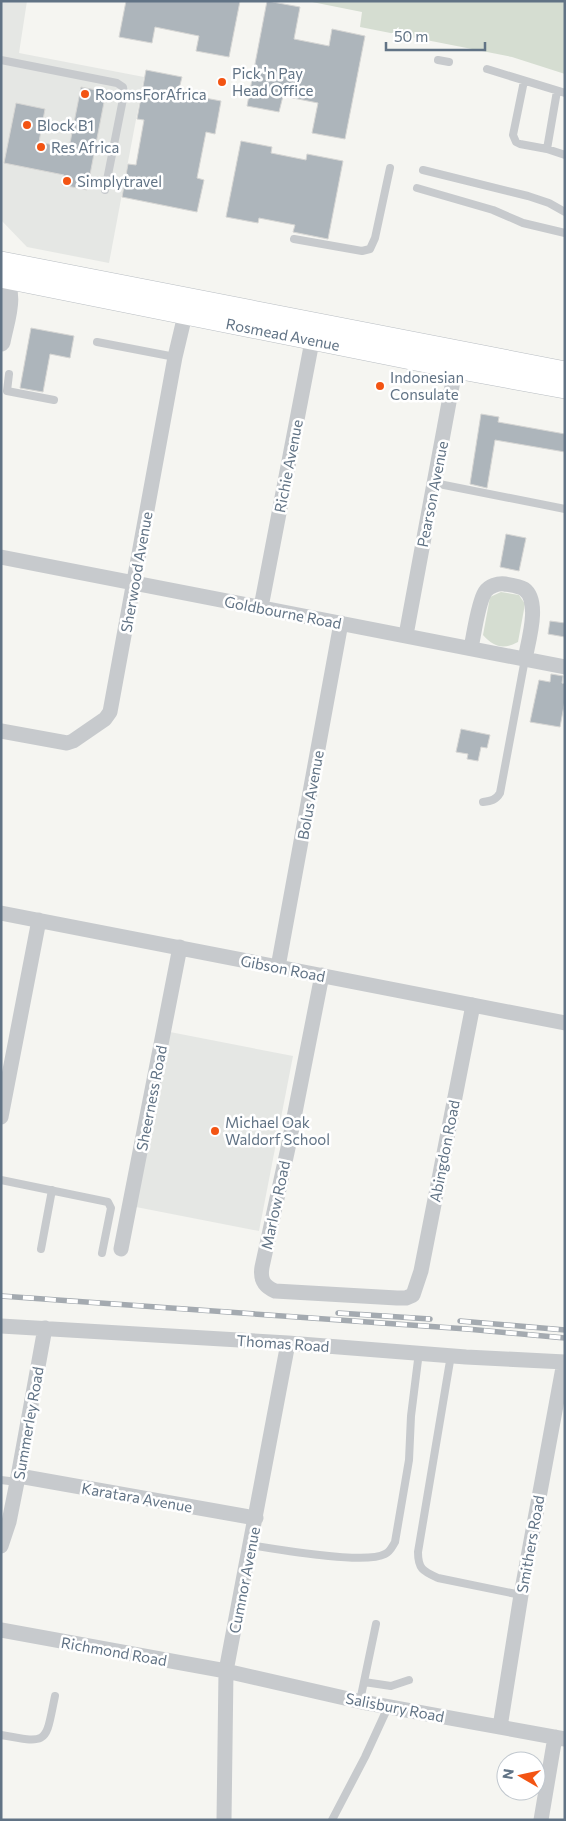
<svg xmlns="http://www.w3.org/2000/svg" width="566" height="1821" viewBox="0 0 566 1821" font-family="Commissioner,sans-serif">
  <rect width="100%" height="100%" fill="#f5f5f1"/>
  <!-- built -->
  <path fill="#e5e7e4" d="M1,1h26l-8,52 125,24 -35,186 -82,-16 -26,-27z
    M170,1032l123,24 -34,175 -123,-24z"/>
  <!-- green -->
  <path fill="#d5ddd1" d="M307,1h258v73l-53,-17 -152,-30 2,-15z
    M501,592l18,3 6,9 -7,38c-15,8 -24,5 -35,-7l7,-38z"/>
  <!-- building -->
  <path fill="#adb5bb" stroke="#d6d6d4" d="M126,1h114l-11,56 -33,-6 3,-15 -44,-9 -3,16 -33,-6z
    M267,1l33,6 -6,32 35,7 3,-17 33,7 -20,103 -33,-6 6,-30 -35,-7 -4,16 -32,-6z
    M146,70l36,7 -4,16 43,8 -6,33 -9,-2 -9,46 7,2 -7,32 -75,-15 6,-33 8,1 8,-45 -7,-1z
    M81,87l25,5 -19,98 -25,-5 2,-10 -60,-12 12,-60 29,6 -6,33 30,6z
    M241,141l31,6 -1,6 35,7 1,-6 36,7 -15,78 -35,-7 2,-7 -36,-7 -1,5 -32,-6z
    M31,328l43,8 -4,22 -20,-4 -7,38 -23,-4z
    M481,414l18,3 -1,5 67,12v18l-70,-12 -8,48 -17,-4z
    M506,534l20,4 -7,33 -19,-4z
    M550,621l15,2v14l-17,-3z
    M551,674l12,2 -1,7 3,1v16l-5,27 -30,-5 9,-42 11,2z
    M461,729l29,6 -3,13 -6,-1 -3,14 -11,-2 1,-5 -12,-2z"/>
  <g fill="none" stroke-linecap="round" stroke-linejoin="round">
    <defs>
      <path id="secondary" d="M1,262l564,110
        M1,277l455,91 109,20"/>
    </defs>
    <!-- secondary casing -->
    <use href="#secondary" stroke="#b8bdc2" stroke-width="22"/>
    <!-- service -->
    <path stroke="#c7cacd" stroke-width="8" d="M1,60l116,23 6,4 1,7 -19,96
      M438,60l11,2
      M487,69l78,24
      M524,81l-11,54 3,7 4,2 27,5 18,6
      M547,149l10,-58
      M423,170l105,26 21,7 16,9
      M417,188l76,22 30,13 42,10
      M294,239l68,12 8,-2 5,-11 15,-70
      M97,342l78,15
      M9,374l-2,17 47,9
      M434,483l131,26
      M483,802c8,-1 13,-2 17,-9l25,-134
      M1,1180l107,22 3,6 -9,45
      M41,1249l11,-59
      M451,1355l-33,197c0,17 5,19 20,26l83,17
      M1,1480l16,2
      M250,1545c26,4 115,20 135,9 5,-2 7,-7 10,-12l14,-82 2,-44 8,-64
      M364,1682l27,4 18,-6
      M362,1702l-1,-6 15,-72
      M1,1735c49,9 44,8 54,-39
      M332,1820l33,-63 23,-50"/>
    <!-- minor -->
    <path stroke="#c7cacd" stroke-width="15" d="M1,557l564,110
      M261,607l53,-276
      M406,635l51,-276
      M471,648c3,-14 7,-45 14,-56 4,-6 13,-9 20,-8 6,1 14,2 19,5 17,12 4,53 1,70
      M1,731l66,12 6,-2 32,-22 5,-7 65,-355 10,-42
      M1,913l564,110
      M278,967l63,-344
      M322,975l-34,173 -26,119c-2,12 1,19 13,24l122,7h9l7,-3 8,-24 52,-266
      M1,1117l38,-197
      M121,1249l59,-302
      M1,1326l287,17 178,14 99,5
      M19,1476l237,42
      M1,1546l8,-24 8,-40 28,-154
      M1,1630l225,41 136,31 203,37
      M500,1727l21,-132 43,-233
      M224,1820l2,-149 62,-328
      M541,1820l14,-83"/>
    <!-- tertiary -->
    <path stroke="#c7cacd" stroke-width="19" d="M1,270c14,27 6,43 0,72"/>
    <!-- secondary -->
    <use href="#secondary" stroke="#fff" stroke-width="21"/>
    <defs>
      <path id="rail" d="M1,1296l466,33 98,9
        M338,1313l92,6
        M460,1321l105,9"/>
    </defs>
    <!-- rail casing -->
    <use href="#rail" stroke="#a4aab0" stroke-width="5.5"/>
    <!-- rail -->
    <use href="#rail" stroke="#fff" stroke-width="4" stroke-dasharray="11" stroke-linecap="butt"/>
  </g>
  <!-- markers -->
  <g fill="#f35413" stroke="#fff" stroke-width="2">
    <circle cx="222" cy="82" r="5"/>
    <circle cx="85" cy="94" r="5"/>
    <circle cx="27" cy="125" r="5"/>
    <circle cx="41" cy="147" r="5"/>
    <circle cx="67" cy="181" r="5"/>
    <circle cx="380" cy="386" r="5"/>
    <circle cx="215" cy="1131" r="5"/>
  </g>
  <g text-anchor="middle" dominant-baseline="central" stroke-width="5" stroke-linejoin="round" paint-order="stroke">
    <!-- poi labels -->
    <g font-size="15" fill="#617385" stroke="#fff" text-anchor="start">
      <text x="232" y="73">Pick 'n Pay<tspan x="232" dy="17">Head Office</tspan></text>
      <text x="95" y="94">RoomsForAfrica</text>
      <text x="37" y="125">Block B1</text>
      <text x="51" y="147">Res Africa</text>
      <text x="77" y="181">Simplytravel</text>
      <text x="390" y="377">Indonesian<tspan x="390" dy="17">Consulate</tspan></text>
      <text x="225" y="1122">Michael Oak<tspan x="225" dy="17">Waldorf School</tspan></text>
    </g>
    <!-- street labels -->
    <g font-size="15" fill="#617385" stroke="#fff">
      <text transform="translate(283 334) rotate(11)">Rosmead Avenue</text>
      <text transform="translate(288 466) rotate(-79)">Richie Avenue</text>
      <text transform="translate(432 494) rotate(-79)">Pearson Avenue</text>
      <text transform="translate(136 572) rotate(-80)">Sherwood Avenue</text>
      <text transform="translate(283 612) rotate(11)">Goldbourne Road</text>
      <text transform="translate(310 795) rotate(-80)">Bolus Avenue</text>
      <text transform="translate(283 968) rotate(11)">Gibson Road</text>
      <text transform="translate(151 1098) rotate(-79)">Sheerness Road</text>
      <text transform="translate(444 1151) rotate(-79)">Abingdon Road</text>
      <text transform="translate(275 1205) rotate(-78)">Marlow Road</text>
      <text transform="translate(283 1343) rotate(4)">Thomas Road</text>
      <text transform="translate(28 1423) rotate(-80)">Summerley Road</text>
      <text transform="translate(137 1497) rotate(10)">Karatara Avenue</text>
      <text transform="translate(530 1544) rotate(-80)">Smithers Road</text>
      <text transform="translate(244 1580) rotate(-79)">Cumnor Avenue</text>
      <text transform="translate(114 1651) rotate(10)">Richmond Road</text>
      <text transform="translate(395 1707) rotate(11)">Salisbury Road</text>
    </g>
  </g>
  <!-- border -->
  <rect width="566" height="1821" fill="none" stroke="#617385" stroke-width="5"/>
  <!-- north arrow -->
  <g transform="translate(521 1776) rotate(279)"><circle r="24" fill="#ffffff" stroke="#c0c7ce"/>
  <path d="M0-4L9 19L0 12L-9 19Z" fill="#f35413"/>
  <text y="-8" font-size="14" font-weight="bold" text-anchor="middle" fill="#617385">N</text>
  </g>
  <!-- scale -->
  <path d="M386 42v8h99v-8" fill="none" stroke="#617385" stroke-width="2.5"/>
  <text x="394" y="42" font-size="15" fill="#617385" stroke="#ffffff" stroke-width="4" paint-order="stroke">50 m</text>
</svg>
